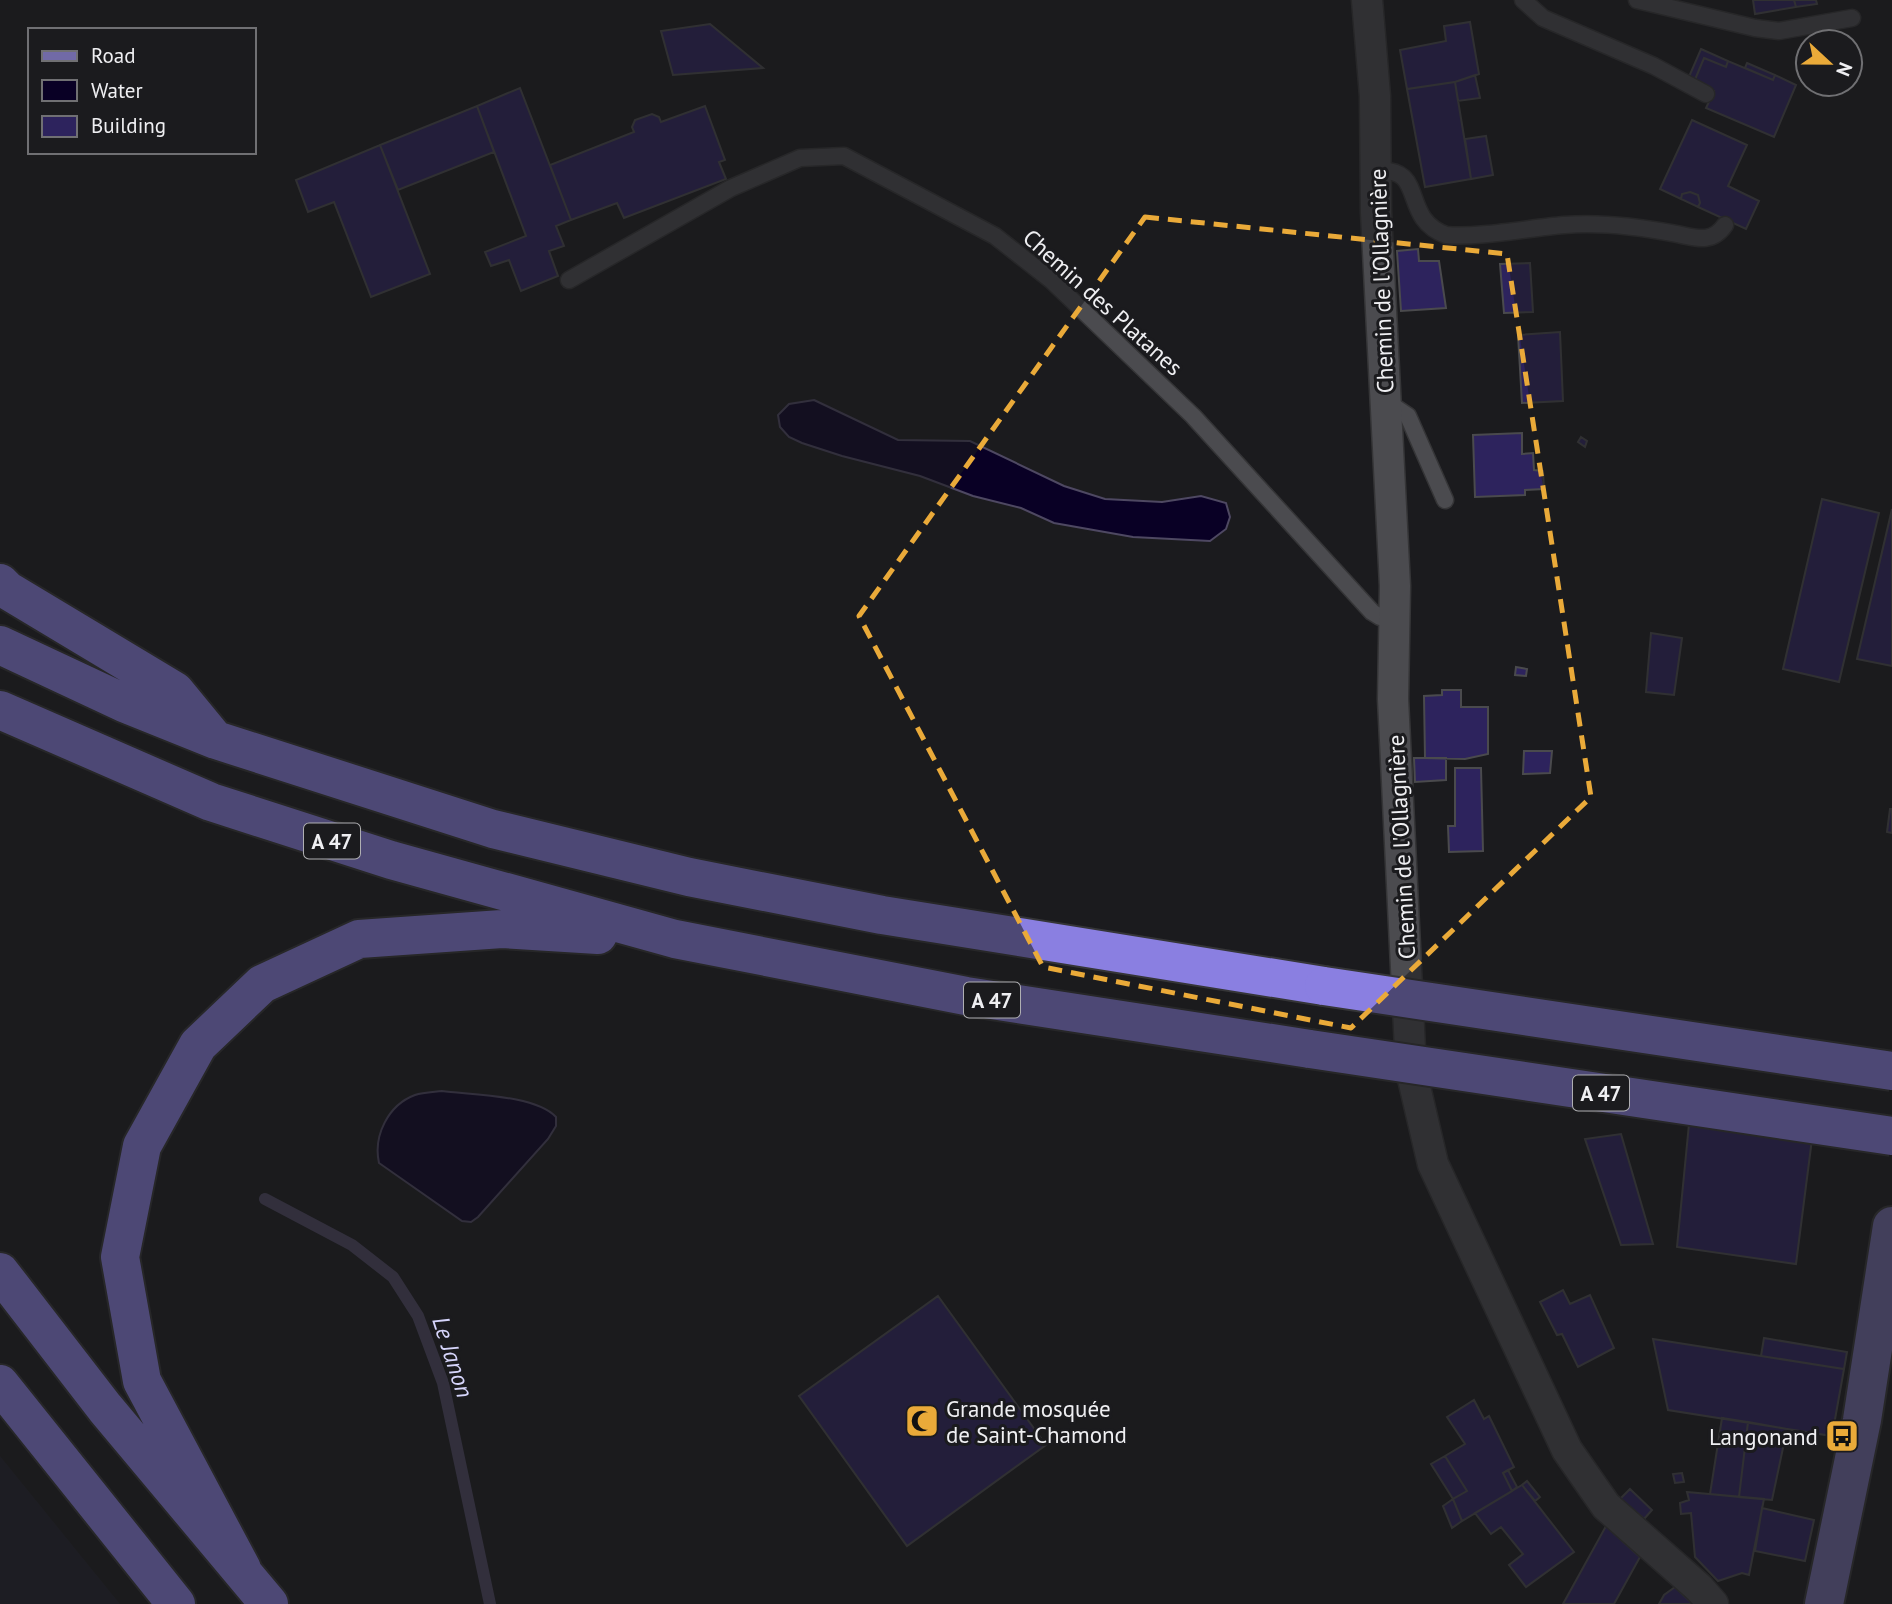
<svg xmlns="http://www.w3.org/2000/svg" width="1892" height="1604" viewBox="0 0 1892 1604" font-family="'PT Sans',sans-serif">
  <rect width="100%" height="100%" fill="#1b1b1e"/>
  <!-- built -->
  <path fill="#21212a" d="M0,1456l120,148h-120z"/>
  <!-- water -->
  <path fill="#090025" stroke="#4e4862" stroke-width="2" d="M814,400l84,40 72,1 94,45 41,13 57,3 39,-6 25,7 4,14 -4,12 -16,12 -77,-4 -79,-14 -33,-15 -48,-12 -53,-20 -78,-20 -40,-13 -13,-6 -9,-10 -2,-12 11,-11z
    M442,1091c31,4 93,4 114,26v9l-8,13 -70,78 -7,5 -9,-1 -83,-58c-6,-27 9,-58 36,-68 8,-3 19,-3 27,-4z"/>
  <g fill="none" stroke-linecap="round" stroke-linejoin="round">
    <!-- stream -->
    <path stroke="#4e4862" stroke-width="12" d="M265,1199l87,46 41,32 25,39 25,67 47,221"/>
  </g>
  <!-- building -->
  <path fill="#2d235d" stroke="#4a4a4d" stroke-width="2" d="M1753,0h41l2,7 -41,7z
    M1794,0h22l1,4 -21,3z
    M1470,22l9,52 -24,8 -48,7 -7,-39 46,-9 -2,-15z
    M710,24l53,44 -90,7 -12,-44z
    M1701,49l27,12 -2,6 -22,-9 -10,24 -6,-3z
    M1704,58l22,9 2,-6 45,19 2,-5 21,10 -22,52 -68,-29 8,-17 -20,-9z
    M1747,63l28,12 -2,5 -28,-12z
    M1475,75l5,23 -22,3 -3,-19z
    M1455,82l16,97 -46,8 -18,-98z
    M520,88l51,132 -15,6 8,20 -15,5 9,25 -37,15 -12,-31 -18,6 -6,-14 41,-16 -49,-130z
    M477,106l17,46 -96,38 -18,-45z
    M705,106l20,54 -6,2 7,17 -102,39 -7,-15 -46,17 -21,-55 84,-33 -2,-5 3,-7 17,-6 7,3 2,5z
    M1692,120l55,25 -19,41 31,15 -13,28 -48,-22 2,-4 -2,-8 -8,-3 -8,2 -1,5 -21,-10z
    M1486,136l7,39 -22,4 -6,-40z
    M380,145l50,129 -59,23 -37,-95 -26,10 -12,-32z
    M1690,192l8,3 2,8 -2,4 -17,-8 1,-5z
    M1418,249l1,12h20l7,47 -45,3 -4,-60z
    M1530,263l3,49 -29,1 -4,-49z
    M1560,332l3,69 -41,2 -4,-68z
    M1522,433v21l11,-1 1,17 9,1 1,18 -19,1v5l-50,2 -2,-62z
    M1581,437l6,4 -2,6 -7,-5z
    M1822,499l57,14 -40,169 -56,-13z
    M1892,509v157l-35,-7z
    M1651,633l31,5 -8,57 -28,-3z
    M1516,667l11,2 -1,7 -11,-1z
    M1442,690h19v17h27v47l-23,5 -40,-1 -1,-62 18,-1z
    M1524,751h28l-2,22 -27,1z
    M1414,758h32v22l-31,2z
    M1455,768h26l2,83 -34,1 -1,-26h7z
    M1890,809h2v24l-5,-1z
    M1689,1124l123,15 -16,125 -119,-17z
    M1621,1134l32,110 -32,1 -36,-106z
    M1563,1290l7,14 20,-9 24,53 -36,19 -16,-33 -5,1 -17,-33z
    M938,1296l108,149 -139,101 -108,-150z
    M1764,1338l83,14 -3,17 -83,-13z
    M1653,1339l191,30 -12,67 -164,-26z
    M1474,1400l10,19 5,-3 25,51 -11,6 9,18 -50,30 -9,-22 14,-8 -22,-35 20,-12 -18,-27z
    M1722,1418l26,4 -9,75 -29,-3z
    M1748,1422l39,7 -15,71 -33,-3z
    M1445,1456l22,35 -14,8 -22,-35z
    M1508,1470l9,17 -5,4 -9,-18z
    M1682,1473l2,9 -9,1 -2,-9z
    M1527,1481l13,16 -5,4 -13,-16z
    M1522,1485l52,67 -48,35 -17,-22 14,-11 -22,-27 -10,7 -16,-21z
    M1630,1489l22,21 -8,9 -24,-20z
    M1687,1492l77,7 -15,76 -7,-2 -24,8 -23,-24 -4,-44 -10,1 -1,-11 9,-3z
    M1453,1499l9,22 -10,7 -9,-22z
    M1762,1508l52,12 -9,41 -50,-10z
    M1606,1526l34,31 -26,47h-51z
    M1675,1587l18,17h-34l5,-9z"/>
  <g fill="none" stroke-linecap="round" stroke-linejoin="round">
    <defs>
      <path id="lane" d="M1523,0l20,18 111,48 52,28
        M1637,0l118,28 24,3 73,-13
        M1376,171c52,-5 23,47 70,64 33,3 83,-7 118,-10 37,-3 77,2 113,9 19,4 35,10 48,-9
        M569,280l162,-92 69,-30 44,-2 151,80 56,44 142,136 179,196 8,5 14,1
        M1387,408h9l12,8 37,84"/>
      <path id="street" d="M1367,0l8,96 1,116 19,374 -2,113 18,371 22,94 134,286 39,56 93,82 14,16"/>
      <path id="primary" d="M1824,1604l38,-184 30,-194"/>
      <path id="highway" d="M0,583l7,7 168,101 37,45
        M0,645l124,58 92,37 277,89 196,48 193,38 442,71
        M0,710l211,92 180,58 284,79 291,57 344,53
        M0,1272l105,136 164,196
        M0,1384l176,220
        M242,1569l-100,-188 -22,-124 22,-111 56,-101 64,-61 97,-45 143,-10 96,6"/>
    </defs>
    <!-- lane casing -->
    <use href="#lane" stroke="#353537" stroke-width="19"/>
    <!-- street casing -->
    <use href="#street" stroke="#353537" stroke-width="33"/>
    <!-- primary casing -->
    <use href="#primary" stroke="#353537" stroke-width="42"/>
    <!-- highway casing -->
    <use href="#highway" stroke="#353537" stroke-width="42"/>
    <!-- lane -->
    <use href="#lane" stroke="#4b4b4f" stroke-width="16"/>
    <!-- street -->
    <use href="#street" stroke="#4b4b4f" stroke-width="30"/>
    <!-- primary -->
    <use href="#primary" stroke="#716aa7" stroke-width="38"/>
    <!-- highway -->
    <use href="#highway" stroke="#8a7fe1" stroke-width="38"/>
    <defs>
      <path id="highway-bridge" d="M1324,986l568,85
        M1310,1049l582,87"/>
    </defs>
    <!-- highway-bridge casing -->
    <use href="#highway-bridge" stroke="#353537" stroke-width="42" stroke-linecap="butt"/>
    <!-- highway-bridge -->
    <use href="#highway-bridge" stroke="#8a7fe1" stroke-width="38"/>
  </g>
  <!-- marked area -->
  <path d="M0 0H1892V1604H0ZM1145,217l362,37 84,543 -240,231 -308,-61 -184,-351z" fill="#1b1b1e" fill-opacity=".55" fill-rule="evenodd"/>
  <path fill="none" stroke="#eaaa39" stroke-width="5" stroke-dasharray="14 9" stroke-linejoin="round" d="M1145,217l362,37 84,543 -240,231 -308,-61 -184,-351z"/>
  <!-- icons -->
  <defs>
    <symbol id="mosque-square" viewBox="-11 -11 22 22"><rect x="-9" y="-9" width="18" height="18" rx="4" fill="#eaaa39" stroke="#1b1b1e"/><path d="M3.5-4.9A6 6 0 1 0 3.5 4.9A5 5 0 1 1 3.5-4.9Z" fill="#111"/></symbol>
    <symbol id="bus-square" viewBox="-11 -11 22 22"><rect x="-9" y="-9" width="18" height="18" rx="4" fill="#eaaa39" stroke="#1b1b1e"/><path d="M-5-6H5V4H4V6H2V4H-2V6H-4V4H-5ZM-3.5-4V0h7V-4ZM-3.5 1.2v1.5H-2V1.2ZM2 1.2v1.5H3.5V1.2Z" fill="#111"/></symbol>
  </defs>
  <g fill-rule="evenodd">
    <use href="#mosque-square" x="903" y="1402" width="38" height="38"/>
    <use href="#bus-square" x="1823" y="1417" width="38" height="38"/>
  </g>
  <g text-anchor="middle" dominant-baseline="central" stroke-width="6" stroke-linejoin="round" paint-order="stroke">
    <!-- shield labels -->
    <g fill="#1b1b1e" stroke="#afafb2" stroke-width="2">
      <rect x="304" y="823.5" width="56" height="35" rx="5"/>
      <rect x="964" y="982.5" width="56" height="35" rx="5"/>
      <rect x="1573" y="1075.5" width="56" height="35" rx="5"/>
    </g>
    <g font-size="21" font-weight="bold" fill="#efeff2">
      <text x="332" y="841">A 47</text>
      <text x="992" y="1000">A 47</text>
      <text x="1601" y="1093">A 47</text>
    </g>
    <!-- street labels -->
    <g font-size="23" fill="#efeff2" stroke="#1b1b1e">
      <text transform="translate(1381 281) rotate(-92)">Chemin de l'Ollagnière</text>
      <text transform="translate(1103 302) rotate(42)">Chemin des Platanes</text>
      <text transform="translate(1401 847) rotate(-93)">Chemin de l'Ollagnière</text>
    </g>
    <!-- poi labels -->
    <g font-size="23" fill="#efeff2" stroke="#1b1b1e" text-anchor="start">
      <text x="946" y="1408">Grande mosquée<tspan x="946" dy="26">de Saint-Chamond</tspan></text>
      <text x="1818" y="1436" text-anchor="end">Langonand</text>
    </g>
    <!-- water labels -->
    <g font-size="24" font-style="italic" fill="#d6d5fb" stroke="#1b1b1e">
      <text transform="translate(453 1357) rotate(72)">Le Janon</text>
    </g>
  </g>
  <!-- legend -->
  <rect x="28" y="28" width="228" height="126" fill="#1b1b1e" stroke="#707073" stroke-width="2"/>
  <rect x="42" y="51" width="35" height="10" fill="#716aa7" stroke="#707073" stroke-width="2"/>
  <text x="91" y="63" font-size="21" fill="#efeff2">Road</text>
  <rect x="42" y="80" width="35" height="21" fill="#090025" stroke="#707073" stroke-width="2"/>
  <text x="91" y="98" font-size="21" fill="#efeff2">Water</text>
  <rect x="42" y="116" width="35" height="21" fill="#2d235d" stroke="#707073" stroke-width="2"/>
  <text x="91" y="133" font-size="21" fill="#efeff2">Building</text>
  <!-- north arrow -->
  <g transform="translate(1829 63) rotate(112)"><circle r="33" fill="#1b1b1e" stroke="#707073" stroke-width="2"/>
  <path d="M0-5L12 26L0 18L-12 26Z" fill="#eaaa39"/>
  <text y="-10" font-size="19" font-weight="bold" text-anchor="middle" fill="#efeff2">N</text>
  </g>
</svg>
